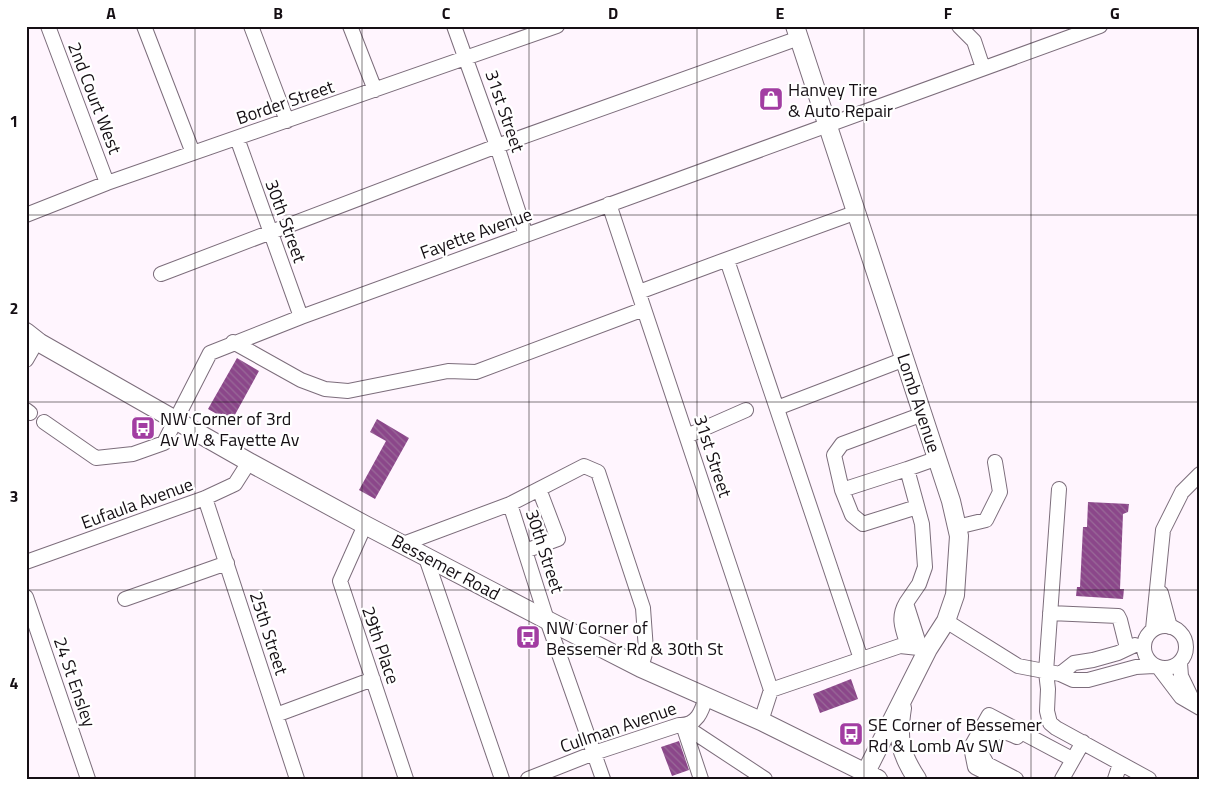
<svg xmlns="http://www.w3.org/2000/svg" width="1226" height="805" viewBox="0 0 1226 805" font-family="'Titillium Web',sans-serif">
  <defs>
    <pattern id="building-back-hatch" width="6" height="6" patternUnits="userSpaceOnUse" patternTransform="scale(1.25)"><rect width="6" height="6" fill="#8b478a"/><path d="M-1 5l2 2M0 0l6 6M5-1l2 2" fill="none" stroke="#996998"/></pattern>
  </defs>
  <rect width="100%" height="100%" fill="#fff5fe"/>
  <!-- building -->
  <path fill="url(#building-back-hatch)" d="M237,358l22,13 -28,51 -23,-13z
    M377,419l32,19 -34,61 -16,-9 27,-49 -16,-9z
    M1088,502l41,2 -1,8 -5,2 -3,75h4l-1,10 -47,-3 1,-9h3l3,-60h4z
    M851,679l7,20 -38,14 -7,-19z
    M679,741l10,29 -17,6 -11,-29z"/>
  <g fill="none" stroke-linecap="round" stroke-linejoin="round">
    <defs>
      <path id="minor" d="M48,26l59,157
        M144,26l49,127
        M251,26l36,95
        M350,26l25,64
        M454,26l43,120 29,89
        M959,26l15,15 9,27
        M237,138l64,179
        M609,204l162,486 -10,31
        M26,215l81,-32 450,-157
        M725,260l132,-48
        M161,274l336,-128 302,-108
        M639,292l86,-32 3,3 133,396
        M233,342l68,38 24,9 23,2 100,-20 28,1 168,-63
        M26,360l11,-19
        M777,408l128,-49
        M26,410l4,3
        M44,422l52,36 37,-4 31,-11 46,-90 91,-36 799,-291
        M687,436l59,-26
        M907,469l31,-11
        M1059,489l-13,183 2,17 -1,22 3,12 6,5 93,51
        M842,490l-8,-35 8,-11 81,-30
        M205,498l92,281
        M510,504l37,116 56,159
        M365,525l-25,56 66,198
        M957,527l29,-7 14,-28 -5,-30
        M403,544l107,-40 74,-38 14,6 45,136 3,42 -5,18
        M525,551l33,-12 -19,-50
        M425,555l77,224
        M26,562l179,-64 30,-14 14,-22
        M1161,593l9,34
        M26,597l62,182
        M125,599l102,-36
        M906,603l13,-19 6,-17 -3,-43 -15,-55 -65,21 10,25 11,9 54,-17
        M1050,613l68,3 2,4 7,28
        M946,621l72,45 42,8 13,6h15l48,-13 18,-1
        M1144 647a21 21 0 1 1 42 0a21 21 0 1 1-42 0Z
        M1153,629l10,-99 19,-38 18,-18
        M908,646c-5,-16 -11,-28 -2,-43l14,44
        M1180,663l1,13 14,29
        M1159,668l22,29 19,11
        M1060,674l14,-11 19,-3 25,-7 17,-8
        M771,690l129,-44 28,3
        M276,715l97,-36
        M683,725l82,54
        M683,725l18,54
        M528,779l66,-26 85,-28c18,1 23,-14 27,-28
        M999,779l-24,-12 -4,-20 18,-32 83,44
        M1016,779l-29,-15 -6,-11c7,-20 16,-26 36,-16
        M1062,779l21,-37
        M1115,779l5,-15"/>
      <path id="major" d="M795,26l156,475 8,35 -4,59 -9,26 -18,28 -62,123
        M26,332l14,11 209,119 116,63 182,95 94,48 120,53 117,58
        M902,708c-5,31 -2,45 15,71"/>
    </defs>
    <!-- minor casing -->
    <use href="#minor" stroke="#7c6d7b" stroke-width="16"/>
    <!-- major casing -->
    <use href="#major" stroke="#7c6d7b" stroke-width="20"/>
    <!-- minor -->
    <use href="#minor" stroke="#fff" stroke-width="14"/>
    <!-- major -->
    <use href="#major" stroke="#fff" stroke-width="18"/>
  </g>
  <!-- grid -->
  <path fill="none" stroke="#150f14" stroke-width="1" stroke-opacity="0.55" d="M195,26v753M362,26v753M529,26v753M697,26v753M864,26v753M1031,26v753M26,215h1174M26,402h1174M26,590h1174"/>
  <!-- icons -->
  <defs>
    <symbol id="shop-square" viewBox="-11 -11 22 22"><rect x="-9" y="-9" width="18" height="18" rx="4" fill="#a23da2" stroke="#fff"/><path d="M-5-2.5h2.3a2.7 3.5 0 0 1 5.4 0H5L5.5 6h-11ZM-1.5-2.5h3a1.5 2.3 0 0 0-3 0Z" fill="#fff"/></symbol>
    <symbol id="bus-square" viewBox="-11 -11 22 22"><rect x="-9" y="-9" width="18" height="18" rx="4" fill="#a23da2" stroke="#fff"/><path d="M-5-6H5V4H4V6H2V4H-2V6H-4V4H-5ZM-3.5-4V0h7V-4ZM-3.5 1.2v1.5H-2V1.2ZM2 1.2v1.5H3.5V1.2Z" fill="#fff"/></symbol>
  </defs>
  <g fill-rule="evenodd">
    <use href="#shop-square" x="757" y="85" width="28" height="28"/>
    <use href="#bus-square" x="129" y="414" width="28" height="28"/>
    <use href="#bus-square" x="514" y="623" width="28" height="28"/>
    <use href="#bus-square" x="837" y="720" width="28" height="28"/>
  </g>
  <g text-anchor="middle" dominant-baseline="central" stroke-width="4.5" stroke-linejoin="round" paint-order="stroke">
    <!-- poi labels -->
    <g font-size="18" fill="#150f14" stroke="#fff" text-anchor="start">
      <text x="788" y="89">Hanvey Tire<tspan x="788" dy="21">&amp; Auto Repair</tspan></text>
      <text x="160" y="418">NW Corner of 3rd<tspan x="160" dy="21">Av W &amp; Fayette Av</tspan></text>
      <text x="546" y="627">NW Corner of<tspan x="546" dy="21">Bessemer Rd &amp; 30th St</tspan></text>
      <text x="868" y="724">SE Corner of Bessemer<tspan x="868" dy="21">Rd &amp; Lomb Av SW</tspan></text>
    </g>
    <!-- street labels -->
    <g font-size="18" fill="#150f14" stroke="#fff">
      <text transform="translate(95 98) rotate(69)">2nd Court West</text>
      <text transform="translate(285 102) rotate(-19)">Border Street</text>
      <text transform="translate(505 111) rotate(71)">31st Street</text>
      <text transform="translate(286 221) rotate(70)">30th Street</text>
      <text transform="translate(476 233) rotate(-20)">Fayette Avenue</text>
      <text transform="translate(919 403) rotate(72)">Lomb Avenue</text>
      <text transform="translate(713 456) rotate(72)">31st Street</text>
      <text transform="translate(137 503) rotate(-20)">Eufaula Avenue</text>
      <text transform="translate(545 551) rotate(72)">30th Street</text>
      <text transform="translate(446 567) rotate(28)">Bessemer Road</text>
      <text transform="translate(269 633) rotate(72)">25th Street</text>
      <text transform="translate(381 645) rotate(71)">29th Place</text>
      <text transform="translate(75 682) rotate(71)">24 St Ensley</text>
      <text transform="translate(618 727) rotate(-19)">Cullman Avenue</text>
    </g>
  </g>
  <!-- border -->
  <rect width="1226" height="805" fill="none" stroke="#ffffff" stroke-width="55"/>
  <rect x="28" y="28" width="1170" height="750" fill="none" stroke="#150f14" stroke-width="2"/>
  <g font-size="16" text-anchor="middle" font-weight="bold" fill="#150f14">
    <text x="111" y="19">A</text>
    <text x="278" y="19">B</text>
    <text x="446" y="19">C</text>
    <text x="613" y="19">D</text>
    <text x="780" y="19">E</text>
    <text x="948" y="19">F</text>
    <text x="1115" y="19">G</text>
    <text x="14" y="127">1</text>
    <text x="14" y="314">2</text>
    <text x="14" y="502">3</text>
    <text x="14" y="689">4</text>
  </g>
</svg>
